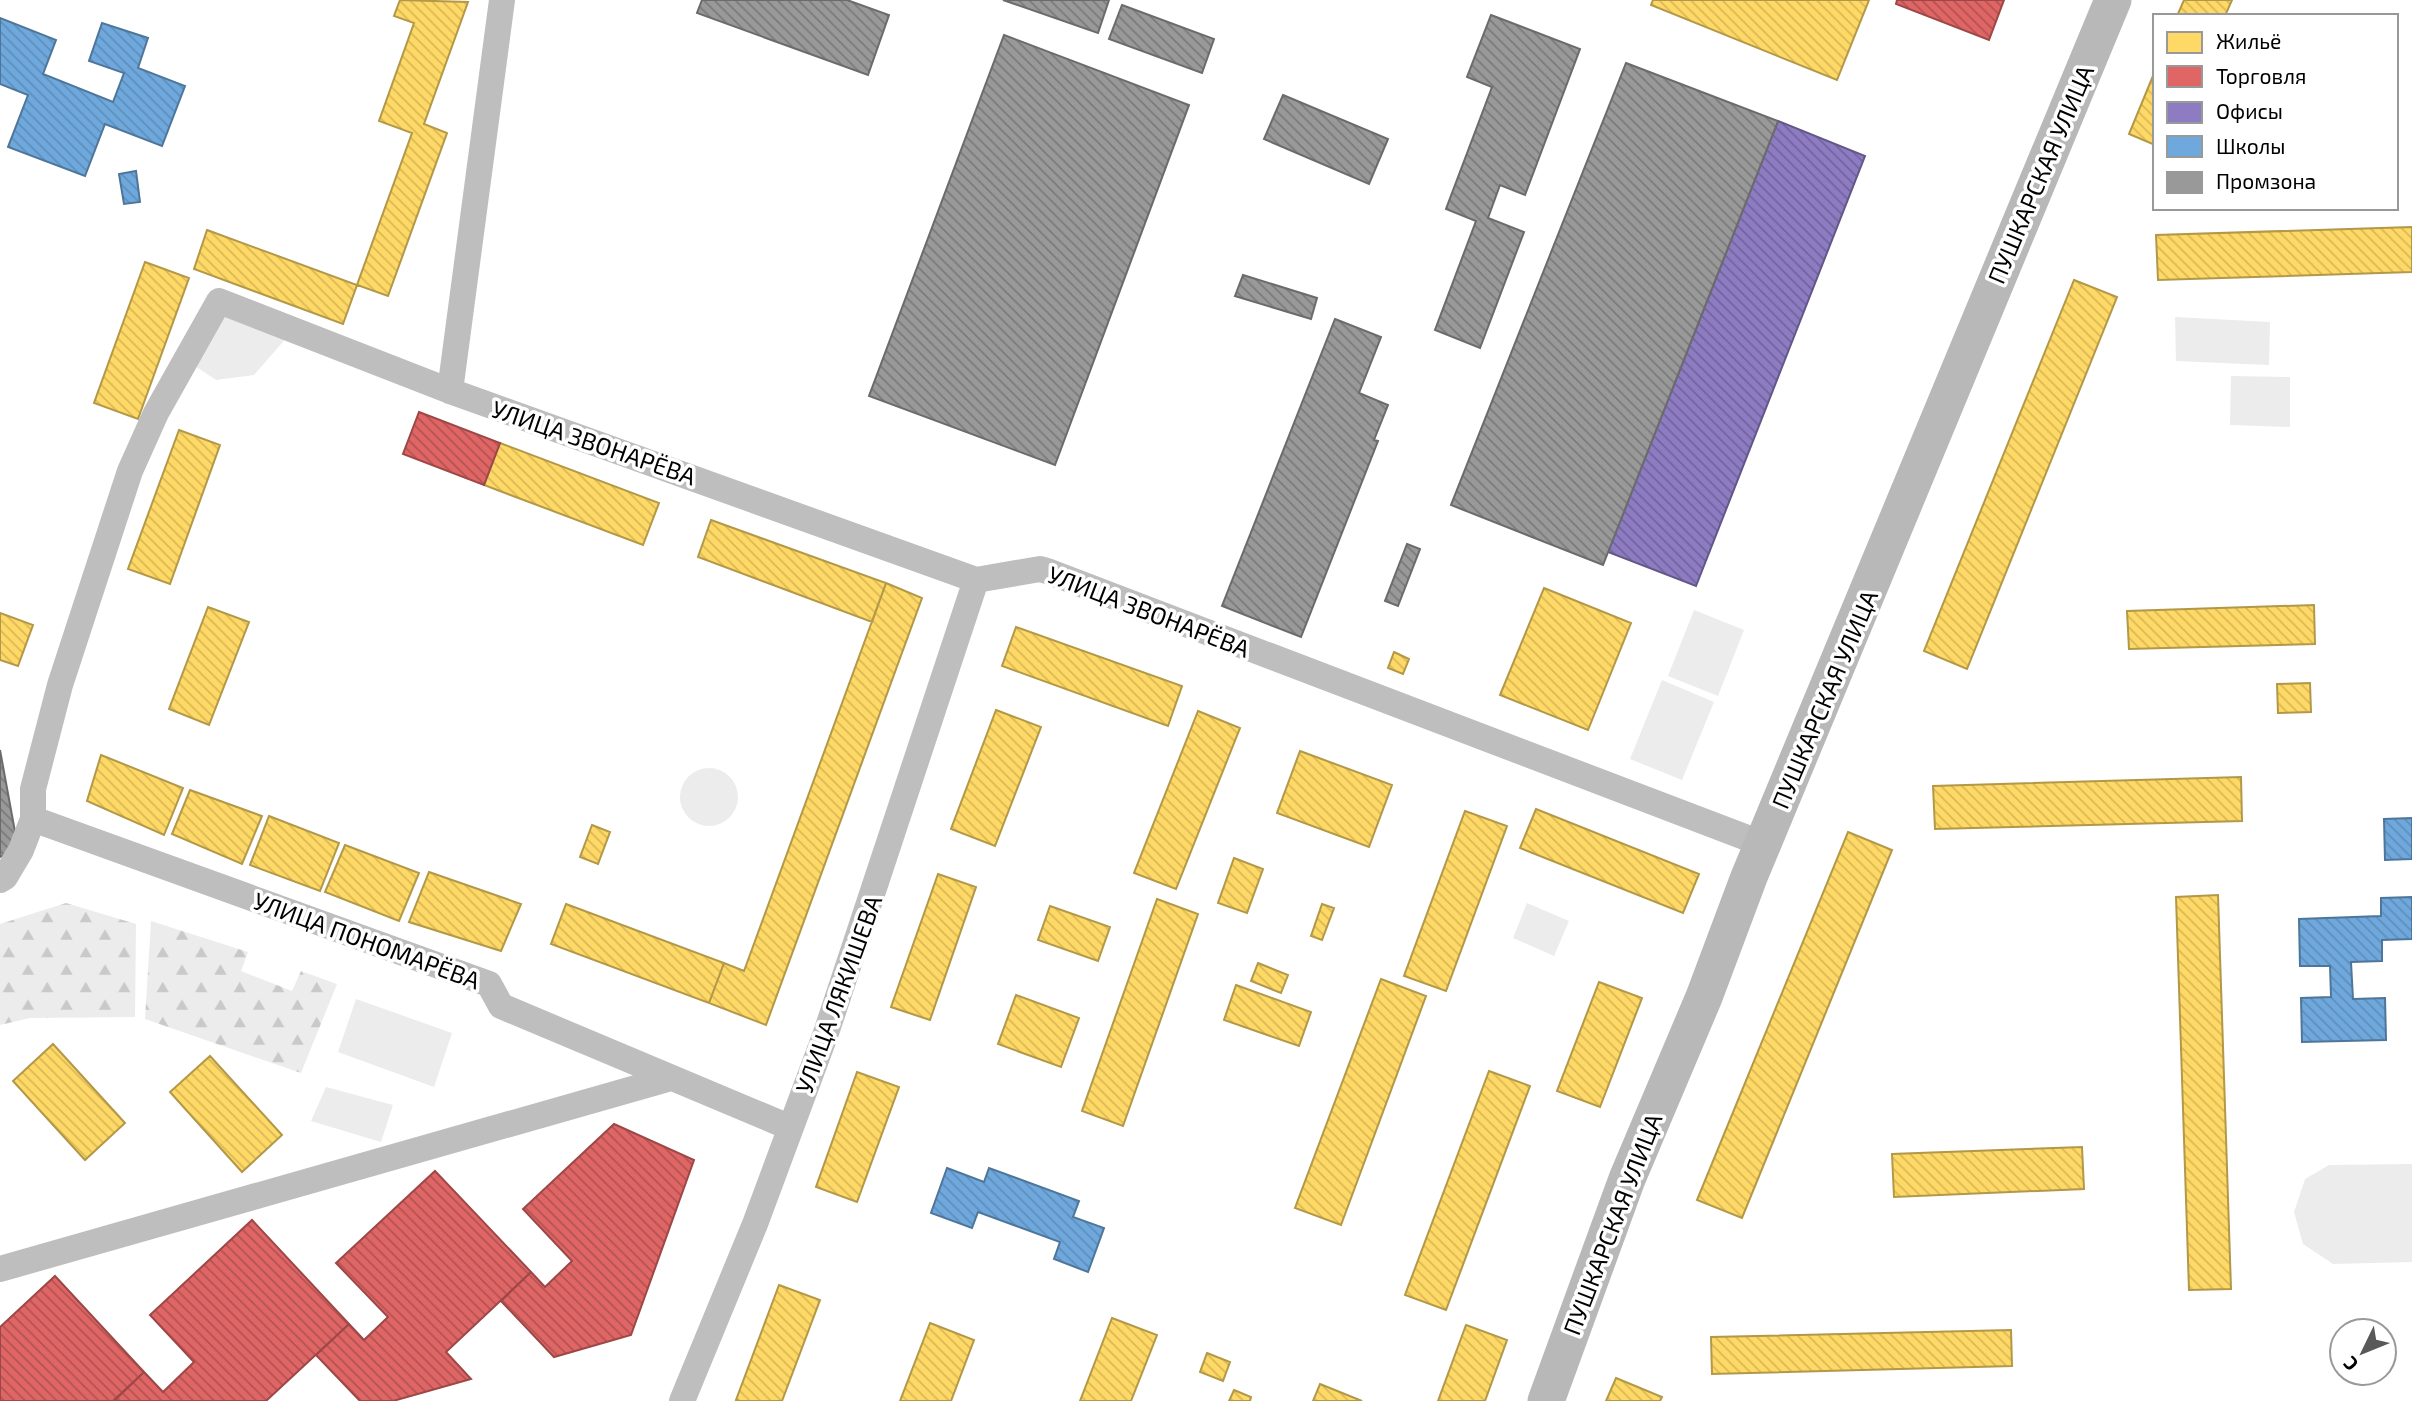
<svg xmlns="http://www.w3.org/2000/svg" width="2412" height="1401" viewBox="0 0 2412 1401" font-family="'Exo 2',sans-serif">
  <defs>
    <pattern id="forest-firs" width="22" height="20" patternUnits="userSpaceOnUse" patternTransform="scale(1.75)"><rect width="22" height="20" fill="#ececec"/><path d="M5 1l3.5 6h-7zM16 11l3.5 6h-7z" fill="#c9c9c9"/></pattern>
    <pattern id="homes-back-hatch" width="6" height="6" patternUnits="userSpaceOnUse" patternTransform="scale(1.75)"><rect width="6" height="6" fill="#ffd966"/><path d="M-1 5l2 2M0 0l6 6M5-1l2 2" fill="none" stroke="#d9b857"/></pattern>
    <pattern id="shops-back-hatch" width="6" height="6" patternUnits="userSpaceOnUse" patternTransform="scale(1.75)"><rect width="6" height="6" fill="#e06666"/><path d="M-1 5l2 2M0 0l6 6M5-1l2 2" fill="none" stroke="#b35252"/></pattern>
    <pattern id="offices-back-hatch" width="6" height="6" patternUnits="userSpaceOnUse" patternTransform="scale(1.75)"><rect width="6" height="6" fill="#8e7cc3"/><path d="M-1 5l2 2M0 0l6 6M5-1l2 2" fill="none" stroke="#72639c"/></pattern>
    <pattern id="schools-back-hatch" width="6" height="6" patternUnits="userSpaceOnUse" patternTransform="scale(1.75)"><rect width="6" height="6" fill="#6fa8dc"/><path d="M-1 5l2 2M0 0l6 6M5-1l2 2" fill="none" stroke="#5e8fbb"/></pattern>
    <pattern id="industry-back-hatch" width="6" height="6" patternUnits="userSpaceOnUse" patternTransform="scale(1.75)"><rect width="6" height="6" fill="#999"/><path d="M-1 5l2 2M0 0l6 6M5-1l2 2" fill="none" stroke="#7a7a7a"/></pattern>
  </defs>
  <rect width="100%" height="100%" fill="#fff"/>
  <!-- forest -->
  <path fill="url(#forest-firs)" d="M66,903l70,21 -1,93 -105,1 -30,7v-101z
    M151,921l97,31 -7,19 51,20 9,-20 36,13 -36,89 -156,-54z"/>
  <!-- park -->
  <path fill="#ececec" d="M223,312l65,24 -34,39 -38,5 -24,-16z
    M2175,317l95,5 -1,43 -93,-4z
    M2231,376l59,1v50l-60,-2z
    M1694,610l50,20 -26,66 -50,-20z
    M1662,680l52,22 -32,78 -52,-21z
    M680 797a29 29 0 1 1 58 0a29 29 0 1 1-58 0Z
    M1527,903l42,18 -15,35 -41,-18z
    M356,999l96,34 -18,54 -96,-35z
    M326,1087l67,18 -12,37 -70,-21z
    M2412,1164v98l-79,2 -30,-20 -9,-32 11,-33 24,-14z"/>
  <!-- homes -->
  <path fill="url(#homes-back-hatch)" stroke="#b29847" stroke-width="2" d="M400,0l68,2 -44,122 23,9 -59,163 -31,-11 55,-152 -33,-12 35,-98 -20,-7z
    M1653,0h216l-32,80 -186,-75z
    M2184,0h48l-7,16h-48z
    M2155,71v74l-26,-11z
    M2412,227v45l-254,8 -2,-45z
    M207,230l150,55 -14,39 -149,-55z
    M145,262l44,16 -51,141 -44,-16z
    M2074,280l43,17 -150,372 -43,-18z
    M179,430l41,15 -50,139 -42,-15z
    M500,443l159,60 -16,42 -159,-60z
    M711,520l175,63 -14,39 -174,-65z
    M886,583l36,15 -156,427 -57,-22 15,-40 20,8z
    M1544,588l87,35 -43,107 -88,-35z
    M2314,605l1,39 -186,5 -2,-38z
    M208,607l41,15 -40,103 -40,-16z
    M0,613l33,12 -15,41 -18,-6z
    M1016,627l166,59 -14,40 -166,-60z
    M1394,652l15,7 -6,15 -15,-6z
    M2310,683l1,29 -33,1 -1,-29z
    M996,710l45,17 -46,119 -44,-17z
    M1198,711l42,17 -64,161 -42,-16z
    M1300,751l92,34 -23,62 -92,-34z
    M101,755l82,33 -19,47 -77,-34z
    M2241,777l1,44 -307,8 -2,-43z
    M190,790l72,26 -20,48 -70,-30z
    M1536,809l163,65 -16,39 -163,-65z
    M1465,811l42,15 -61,165 -42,-15z
    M269,816l70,27 -19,48 -70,-26z
    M592,825l18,7 -12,32 -18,-7z
    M1848,832l44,18 -150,368 -45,-18z
    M345,845l74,28 -20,48 -74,-29z
    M1234,858l29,11 -16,44 -29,-10z
    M429,872l92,32 -20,47 -92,-29z
    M938,874l38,13 -46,133 -39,-13z
    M2218,895l13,394 -42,1 -13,-393z
    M1157,899l41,15 -75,212 -41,-15z
    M566,904l158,59 -15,40 -158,-59z
    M1322,904l12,4 -12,32 -11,-4z
    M1050,906l60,21 -12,34 -60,-21z
    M1258,963l30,12 -7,18 -30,-12z
    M1381,979l45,17 -85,229 -46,-17z
    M1599,982l43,16 -42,109 -43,-16z
    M1236,985l75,27 -12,34 -75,-26z
    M1016,995l63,23 -18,49 -63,-23z
    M53,1044l72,79 -40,37 -72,-79z
    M210,1056l72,79 -40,37 -72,-80z
    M1489,1071l41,15 -84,224 -41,-15z
    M857,1072l42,15 -42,115 -41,-15z
    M2082,1147l2,42 -190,8 -2,-43z
    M779,1285l41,15 -38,101h-42l-4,-1z
    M1112,1318l45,17 -26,66h-51z
    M930,1323l44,17 -23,61h-51z
    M1466,1325l41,15 -22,61h-47z
    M2011,1330l1,36 -300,8 -1,-37z
    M1207,1353l23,9 -7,19 -23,-9z
    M1616,1378l46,19 -2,4h-54z
    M1320,1384l42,17h-49z
    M1234,1390l17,7 -1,4h-21z"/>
  <!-- shops -->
  <path fill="url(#shops-back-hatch)" stroke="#9d4747" stroke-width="2" d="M1897,0h107l-15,40 -93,-36z
    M419,412l81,31 -16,42 -81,-31z
    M614,1124l80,36 -63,175 -77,22 -53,-56 30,-29 14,15 27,-26 -49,-52z
    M435,1171l96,101 -85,80 25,27 -78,22h-33l-44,-46 33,-31 15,16 24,-23 -52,-54z
    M252,1220l97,104 -83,77h-152l30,-29 19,20 31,-30 -44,-47z
    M55,1276l89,96 -31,29h-113v-74z"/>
  <!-- offices -->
  <path fill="url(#offices-back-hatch)" stroke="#635788" stroke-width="2" d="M1778,121l87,35 -169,430 -88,-34z"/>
  <!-- schools -->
  <path fill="url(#schools-back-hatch)" stroke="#4e769a" stroke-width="2" d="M0,18l56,22 -13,34 70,28 11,-29 -35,-12 13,-38 46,15 -10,30 47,18 -23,60 -57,-22 -20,52 -77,-29 20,-52 -28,-11z
    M136,171l4,31 -16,2 -5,-30z
    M2412,818v41l-27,1 -1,-41z
    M2412,897v42l-30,1v21l-31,1 2,37 32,-1 1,42 -84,2 -1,-44 30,-1 -1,-31h-30l-1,-47 82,-3v-18z
    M947,1168l37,14 5,-14 90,33 -6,16 31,11 -16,44 -34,-13 6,-17 -82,-30 -6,16 -41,-15z"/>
  <!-- industry -->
  <path fill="url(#industry-back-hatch)" stroke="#6b6b6b" stroke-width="2" d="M702,0h145l42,15 -21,60 -171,-62z
    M1003,0h106l-11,33z
    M1122,5l92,34 -12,34 -93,-34z
    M1491,15l89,34 -55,146 -25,-10 -12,33 36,14 -44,116 -45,-18 41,-109 -30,-12 46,-122 -25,-10z
    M1004,35l185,70 -134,360 -186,-69z
    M1626,63l152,58 -175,444 -152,-60z
    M1283,95l105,44 -19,45 -105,-45z
    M1243,275l74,23 -6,21 -76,-23z
    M1335,319l46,18 -22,56 29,12 -14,35 4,1 -77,196 -79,-31z
    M1407,544l13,5 -22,57 -13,-5z
    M0,750l16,87 -8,17 -8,3z"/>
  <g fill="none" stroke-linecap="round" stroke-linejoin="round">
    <!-- street -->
    <path stroke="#bebebe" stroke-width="26" d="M450,391l52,-391
      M33,819l456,165 12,22 288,121
      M0,880l5,-3 16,-27 12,-31v-30l27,-104 70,-214 26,-58 63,-112 231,90 526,189 64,-11 7,2 716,273
      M0,1269l671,-191
      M682,1401l73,-177 71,-191 150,-453"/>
    <!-- secondary -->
    <path stroke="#b8b8b8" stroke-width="37" d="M1546,1401l81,-222 77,-182 45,-120 364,-877"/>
  </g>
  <g text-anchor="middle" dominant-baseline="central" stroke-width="7" stroke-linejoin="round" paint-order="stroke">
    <!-- street labels -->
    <g font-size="24" fill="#000" stroke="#fff">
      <text transform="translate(2040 174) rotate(-67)">ПУШКАРСКАЯ УЛИЦА</text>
      <text transform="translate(594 442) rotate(19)">УЛИЦА ЗВОНАРЁВА</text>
      <text transform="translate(1149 611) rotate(21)">УЛИЦА ЗВОНАРЁВА</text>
      <text transform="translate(1824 699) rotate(-67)">ПУШКАРСКАЯ УЛИЦА</text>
      <text transform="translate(367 940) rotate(20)">УЛИЦА ПОНОМАРЁВА</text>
      <text transform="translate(838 994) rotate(-70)">УЛИЦА ЛЯКИШЕВА</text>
      <text transform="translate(1612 1224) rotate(-69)">ПУШКАРСКАЯ УЛИЦА</text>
    </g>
  </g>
  <!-- legend -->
  <rect x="2153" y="14" width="245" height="196" fill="#ffffff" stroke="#999999" stroke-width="2"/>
  <rect x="2167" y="32" width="35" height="21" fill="#ffd966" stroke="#999999" stroke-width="2"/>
  <text x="2216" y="49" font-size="21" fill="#000000">Жильё</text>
  <rect x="2167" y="66" width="35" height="21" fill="#e06666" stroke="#999999" stroke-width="2"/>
  <text x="2216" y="84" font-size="21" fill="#000000">Торговля</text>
  <rect x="2167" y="102" width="35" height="21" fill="#8e7cc3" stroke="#999999" stroke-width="2"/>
  <text x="2216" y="119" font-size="21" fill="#000000">Офисы</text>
  <rect x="2167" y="136" width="35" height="21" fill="#6fa8dc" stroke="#999999" stroke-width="2"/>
  <text x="2216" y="154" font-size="21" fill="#000000">Школы</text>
  <rect x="2167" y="172" width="35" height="21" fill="#999999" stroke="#999999" stroke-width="2"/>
  <text x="2216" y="189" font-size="21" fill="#000000">Промзона</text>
  <!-- north arrow -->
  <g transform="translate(2363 1352) rotate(227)"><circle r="33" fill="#ffffff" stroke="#999999" stroke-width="2"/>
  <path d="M0-5L12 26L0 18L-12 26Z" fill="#595959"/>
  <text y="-10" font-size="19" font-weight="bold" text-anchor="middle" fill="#000000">С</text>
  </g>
</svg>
